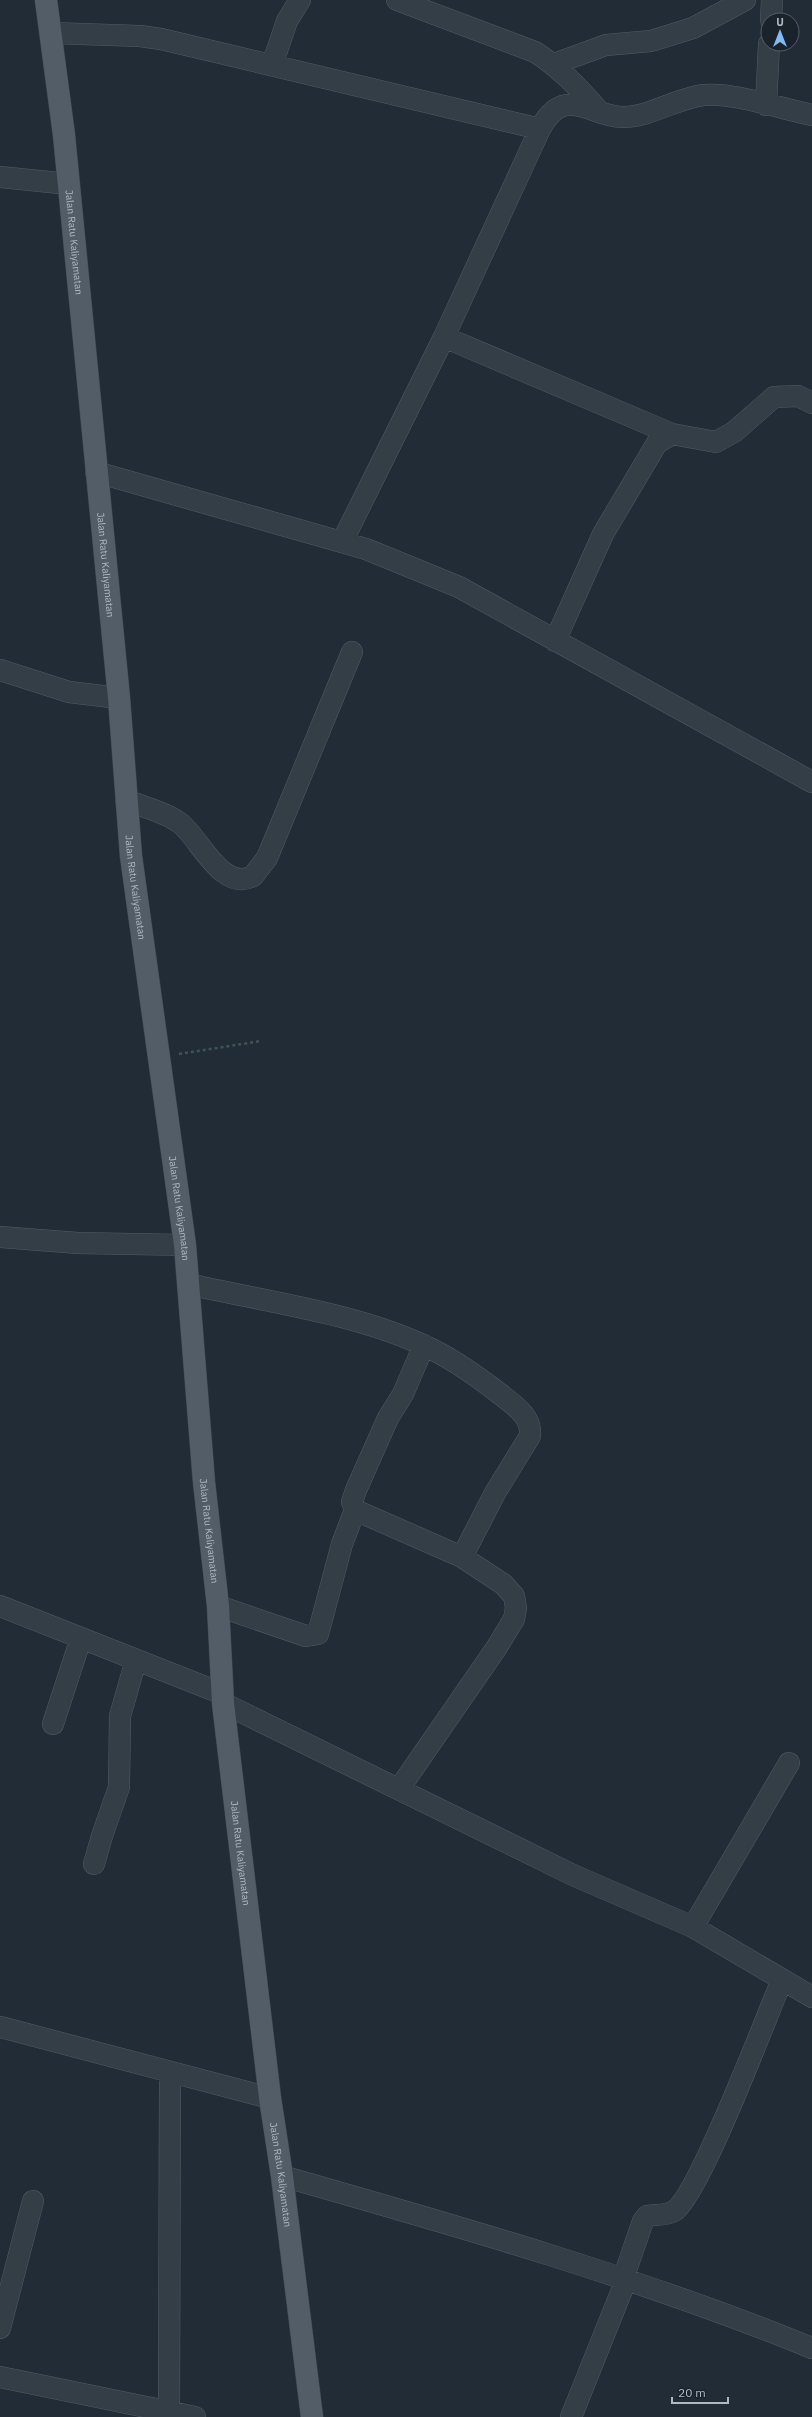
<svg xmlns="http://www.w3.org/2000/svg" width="812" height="2417" viewBox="0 0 812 2417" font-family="'IBM Plex Sans',sans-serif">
  <rect width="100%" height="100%" fill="#212c37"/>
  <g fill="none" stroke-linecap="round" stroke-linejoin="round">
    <defs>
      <path id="minor" d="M397,0l138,52c25,16 43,35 63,58
        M771,20l1,-20
        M51,33l89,3 21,3 379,90
        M554,64l52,-19 45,-4 42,-13 52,-28
        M272,65l15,-44 13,-21
        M766,105l3,-61
        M0,177l69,7
        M444,337l228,97
        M96,472l270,77 93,38 353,195
        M342,542l102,-205 96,-208c25,-47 51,-11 85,-12 27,-1 52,-19 79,-22 29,-3 78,14 108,20
        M555,641l48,-107 54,-91 15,-9 44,8 18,-10 40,-35 24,-1 14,7
        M0,670l69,22 50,6
        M126,800c17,7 39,12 54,23 19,14 42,70 73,53l14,-18 85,-206
        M0,1237l78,6 107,2
        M188,1284c75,17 166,29 235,61 27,12 54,31 77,49 14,11 32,22 30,42l-35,57 -33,64
        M0,1606l223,88
        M218,1606l88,30 12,-2 24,-90 13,-34
        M223,1703l350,172 120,52 119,70
        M53,1724l28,-86
        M399,1789l98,-142 17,-28 2,-11 -2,-12 -11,-12 -41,-27 -107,-47 -3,-8 4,-12 32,-72 15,-24 21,-49
        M94,1864l8,-28 17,-49 1,-71 16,-56
        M693,1927l96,-164
        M0,2027l270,71
        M282,2176c179,51 358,102 530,172
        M623,2279l20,-58 4,-5c9,-2 19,0 27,-5 25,-15 92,-194 108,-231
        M0,2328l33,-127
        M0,2377l195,40
        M169,2411l1,-339
        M571,2417l55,-137"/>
      <g id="major">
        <path id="s1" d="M46,0l18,135 55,563 12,158 54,389 19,237 14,124 5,97 47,395 12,78 30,241"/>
      </g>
    </defs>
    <!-- minor casing -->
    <use href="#minor" stroke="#525c65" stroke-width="22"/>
    <!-- major casing -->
    <use href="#major" stroke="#3e4751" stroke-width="23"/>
    <!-- path -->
    <path stroke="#415455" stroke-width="2.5" stroke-dasharray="3 3" stroke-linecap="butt" d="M179,1054l82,-13"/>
    <!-- minor -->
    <use href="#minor" stroke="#343e47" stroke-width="21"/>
    <!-- major -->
    <use href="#major" stroke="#525d67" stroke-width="22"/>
  </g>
  <g text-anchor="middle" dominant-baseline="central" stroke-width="3.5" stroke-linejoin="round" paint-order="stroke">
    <!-- street labels -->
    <g font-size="10" fill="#afb9c4" stroke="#1a232c">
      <text stroke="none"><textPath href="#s1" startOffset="244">Jalan Ratu Kaliyamatan</textPath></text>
      <text stroke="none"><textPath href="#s1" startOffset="568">Jalan Ratu Kaliyamatan</textPath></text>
      <text stroke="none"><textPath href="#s1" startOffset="892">Jalan Ratu Kaliyamatan</textPath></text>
      <text stroke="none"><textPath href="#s1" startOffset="1216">Jalan Ratu Kaliyamatan</textPath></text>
      <text stroke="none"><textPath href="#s1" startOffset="1540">Jalan Ratu Kaliyamatan</textPath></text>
      <text stroke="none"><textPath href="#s1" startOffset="1864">Jalan Ratu Kaliyamatan</textPath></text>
      <text stroke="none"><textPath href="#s1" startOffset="2188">Jalan Ratu Kaliyamatan</textPath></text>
    </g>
  </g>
  <!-- north arrow -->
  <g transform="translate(780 32)"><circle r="19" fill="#1a232c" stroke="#565f69"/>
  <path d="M0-3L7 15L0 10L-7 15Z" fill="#85b9f3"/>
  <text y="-6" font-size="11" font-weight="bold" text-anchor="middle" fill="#afb9c4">U</text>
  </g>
  <!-- scale -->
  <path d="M672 2397v6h56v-6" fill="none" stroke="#afb9c4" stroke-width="2"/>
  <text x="678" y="2397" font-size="12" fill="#afb9c4" stroke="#1a232c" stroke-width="3" paint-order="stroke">20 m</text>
</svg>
